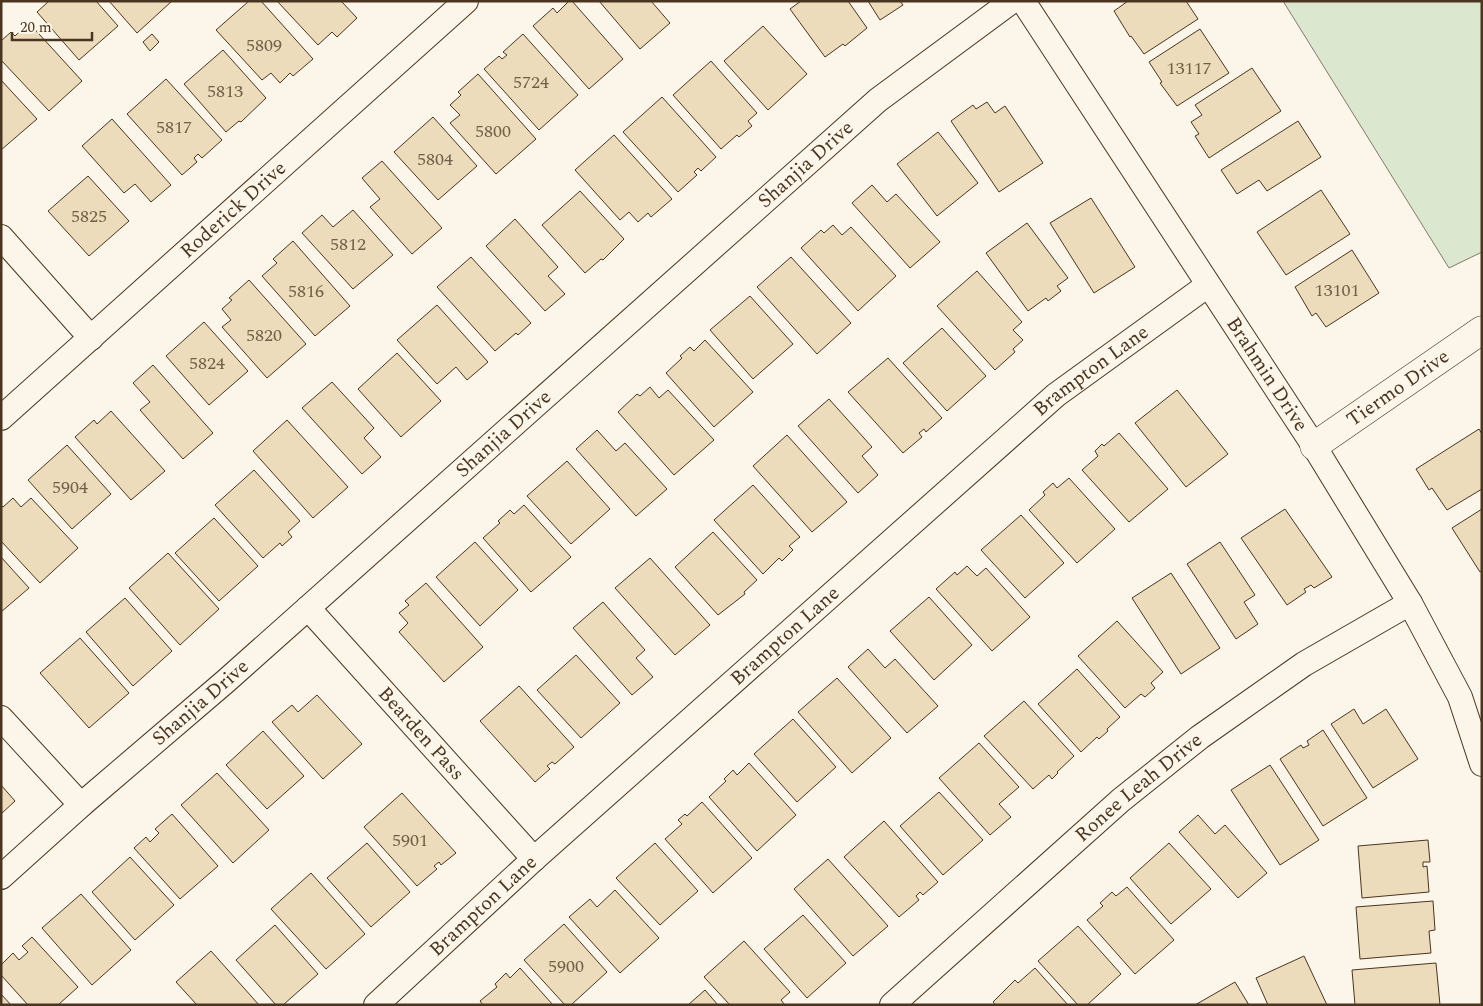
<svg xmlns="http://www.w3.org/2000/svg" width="1483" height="1006" viewBox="0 0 1483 1006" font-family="Spectral,serif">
  <rect width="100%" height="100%" fill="#fbf6e9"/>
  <!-- green -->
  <path fill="#dce7d0" stroke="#887966" d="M1283,1h199v251l-33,16z"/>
  <!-- building -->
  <path fill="#ecdcbc" stroke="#4a3520" d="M49,1h47l22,25 -39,34 -42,-48z
    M109,1h63l-35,32z
    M249,1h12l52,58 -20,17 -3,-3 -10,10 -9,-10 -9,7 -46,-50z
    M277,1h64l16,17 -20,19 -5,-5 -14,13z
    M569,1h3l51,58 -34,30 -56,-63 20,-18 4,5z
    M599,1h52l19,22 -30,26z
    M801,1h47l19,27 -22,18 -2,-2 -18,13 -35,-48z
    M868,1h32l3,4 -23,15z
    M1128,1h58l12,18 -54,35 -13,-18 -1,1 -16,-26z
    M29,23l53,58 -33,30 -48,-51v-19l10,-9 4,4z
    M763,26l44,48 -39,36 -44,-49z
    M1200,29l29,44 -52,33 -17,-23 2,-1 -13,-20z
    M152,34l7,8 -9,9 -7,-9z
    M523,34l55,61 -39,35 -55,-61 15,-13 3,3 5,-4 -4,-3z
    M223,50l43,48 -25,24 -2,-1 -13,11 -42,-48z
    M711,61l46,52 -9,8 4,5 -13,11 -2,-2 -16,14 -48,-54z
    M1252,68l29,43 -72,47 -14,-22 4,-2 -8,-12 11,-7 -7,-10z
    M478,74l58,65 -40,35 -46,-51 10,-8 -10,-10 11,-10 -3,-3z
    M166,79l56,61 -20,18 -4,-4 -4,4 3,4 -15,13 -55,-61z
    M1,80l36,39 -36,31z
    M662,97l54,60 -15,14 -3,-3 -4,4 3,3 -19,17 -55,-60z
    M987,102l8,11 10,-7 38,57 -44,29 -48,-71 22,-16 3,4z
    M433,117l44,49 -39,34 -44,-48z
    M112,119l59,66 -20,17 -16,-18 -11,9 -42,-47z
    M1298,121l23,36 -54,34 -8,-11 -22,14 -16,-24z
    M938,132l40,51 -41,33 -40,-52z
    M614,135l58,64 -21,18 -3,-4 -10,9 -9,-10 -9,8 -45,-50z
    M382,161l60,67 -30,26 -42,-47 10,-8 -18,-21z
    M88,176l41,45 -40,35 -41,-45z
    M872,185l15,17 9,-8 44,48 -30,26 -58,-65z
    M1321,190l29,44 -64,41 -29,-43z
    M580,191l44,48 -21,21 -2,-1 -16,14 -43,-48z
    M1091,198l44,69 -41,26 -44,-70z
    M353,210l40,45 -40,34 -51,-56 20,-18 11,12z
    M515,219l43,48 -10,9 17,18 -20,17 -59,-65z
    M1027,223l41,55 -11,8 4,5 -13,10 -2,-3 -18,13 -42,-58z
    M833,225l9,10 9,-8 45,49 -38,35 -57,-63 20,-18 3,3z
    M293,241l57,65 -35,30 -53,-60 15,-13 -4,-4z
    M1352,250l27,43 -53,34 -10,-14 -4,3 -17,-29z
    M471,257l60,66 -13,12 -2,-2 -21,18 -58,-64z
    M791,257l60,66 -34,31 -60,-67z
    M977,271l45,51 -9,8 10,10 -10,9 2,3 -20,18 -58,-64z
    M249,280l57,64 -39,34 -45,-51 9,-7 -9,-11 10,-9 -3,-2z
    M750,296l43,48 -40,35 -43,-49z
    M437,305l51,57 -21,18 -11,-13 -19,17 -40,-44z
    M204,322l44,49 -39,34 -43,-49z
    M942,328l44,48 -39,35 -44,-48z
    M705,340l48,52 -39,35 -48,-54 16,-15 -2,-2 10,-9 4,4z
    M397,353l44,48 -40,36 -43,-48z
    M888,358l54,60 -16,14 -2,-3 -5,4 3,4 -19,16 -55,-61z
    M153,365l60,68 -30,26 -43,-49 10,-8 -17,-19z
    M332,382l42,46 -10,10 17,19 -19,17 -60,-66z
    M650,387l9,11 9,-8 46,50 -40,35 -56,-63 19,-18 3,2z
    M1177,390l51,64 -42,33 -51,-64z
    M829,399l43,48 -10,9 16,19 -20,18 -60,-67z
    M111,411l54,60 -34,29 -56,-63 19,-17 3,4z
    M287,420l61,67 -35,31 -60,-67z
    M1479,429l3,5v55l-35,21 -15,-22 -3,2 -13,-21z
    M597,430l19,21 9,-8 42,46 -31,27 -60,-67z
    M1119,433l49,56 -39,33 -47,-52 16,-14 -3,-5 7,-7 2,2z
    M787,435l60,67 -35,30 -59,-66z
    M67,445l44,49 -39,35 -44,-49z
    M567,461l43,48 -39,35 -44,-48z
    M254,470l46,51 -12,11 4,5 -10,9 -2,-3 -17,15 -48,-53z
    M1069,478l46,51 -38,34 -48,-53 16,-15 -2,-3 10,-9 4,5z
    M753,485l47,52 -11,9 4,4 -11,11 -3,-3 -16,16 -49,-54z
    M13,498l8,9 10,-9 47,50 -38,35 -39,-42v-36l2,2z
    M524,505l47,52 -40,35 -48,-54 17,-15 -2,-2 12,-11 4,4z
    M1285,509l47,68 -18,11 -3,-3 -7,4 2,3 -19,13 -46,-67z
    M1482,509v62l-2,1 -28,-44z
    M1021,515l43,48 -39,35 -44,-48z
    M214,518l44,48 -39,35 -44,-48z
    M713,532l44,48 -13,12 1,2 -27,21 -43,-48z
    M475,542l43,48 -38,36 -44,-49z
    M1220,542l35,53 -11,7 14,22 -22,15 -49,-75z
    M168,553l51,56 -39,36 -51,-57z
    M1,557l28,31 -28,24z
    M650,558l60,67 -35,30 -60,-67z
    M967,566l10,10 9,-8 44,49 -38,34 -56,-62 19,-17 2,3z
    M1171,573l49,75 -39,26 -49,-76z
    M426,583l57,64 -39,35 -45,-50 9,-9 -9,-10 10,-8 -4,-4z
    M929,597l43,48 -38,35 -44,-49z
    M125,598l47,53 -39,35 -47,-54z
    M603,602l42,48 -9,8 17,19 -21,18 -59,-67z
    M1117,621l46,51 -12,11 4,5 -10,9 -4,-3 -16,14 -47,-52z
    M80,638l49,55 -40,35 -49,-55z
    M868,649l17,19 10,-9 43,47 -31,27 -59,-66z
    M576,655l44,48 -39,35 -44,-48z
    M1077,669l43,48 -13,12 1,2 -9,8 -2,-2 -16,15 -43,-48z
    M837,678l54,60 -39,35 -54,-61z
    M519,686l55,61 -19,17 -3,-2 -5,4 3,3 -15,13 -55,-61z
    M317,695l45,49 -39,35 -51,-57 20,-17 6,7z
    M1024,701l50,55 -17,16 1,1 -6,6 -3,-4 -16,14 -49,-53z
    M1354,709l9,15 23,-15 32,50 -45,29 -42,-64z
    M793,719l43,48 -39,35 -43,-48z
    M1323,730l44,68 -44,28 -43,-67 21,-14 2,3 6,-3 -2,-4z
    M263,731l41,45 -37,33 -41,-44z
    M979,743l40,44 -20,17 12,13 -21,18 -51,-57z
    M749,763l47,52 -39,36 -48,-54 17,-16 -2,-2 9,-9 4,5z
    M1270,765l49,75 -39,25 -49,-75z
    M217,773l52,57 -36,33 -52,-58z
    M1,785l14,16 -14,13z
    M939,792l44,48 -40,35 -43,-49z
    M402,793l54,60 -15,12 -2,-3 -5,4 3,3 -20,17 -53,-59z
    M702,802l50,56 -39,35 -48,-54 17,-15 -4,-4 7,-6 2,2z
    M172,814l46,52 -38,33 -46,-51 12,-11 4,5 9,-9 -4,-4z
    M1198,815l17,19 10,-9 42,48 -29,25 -59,-66z
    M884,821l54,61 -15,13 -3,-3 -4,4 3,4 -20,17 -55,-60z
    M1428,840l2,22h-7v5l4,-1 2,26 -67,6 -4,-52z
    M367,843l43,49 -39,35 -44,-49z
    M655,843l43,48 -38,34 -44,-47z
    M1169,843l42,46 -40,35 -41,-46z
    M130,857l44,48 -39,35 -43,-48z
    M828,859l60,67 -35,30 -59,-67z
    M311,873l54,61 -39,35 -55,-60z
    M1127,887l47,53 -39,34 -48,-54 16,-14 -3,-3 12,-11 4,4z
    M615,890l44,48 -39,35 -51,-56 21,-18 7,8z
    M81,894l50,56 -39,35 -50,-57z
    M1433,901l2,29 -6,1 2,22 -71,6 -4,-52z
    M803,915l43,48 -39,35 -43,-49z
    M564,924l43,48 -36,33h-6l-41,-45z
    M275,925l43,49 -35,31h-7l-40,-45z
    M1078,926l43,48 -34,31h-9l-40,-44z
    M32,937l46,50 -20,18h-30l-27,-30v-10l12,-12 6,7 9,-8 -6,-6z
    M744,941l46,51 -9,8 4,5h-55l-26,-28z
    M211,951l48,54h-62l-21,-23z
    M1304,956l23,49h-59l-12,-27z
    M1436,963l4,42h-85l-3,-35z
    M520,968l33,37h-70l-3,-4 17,-14 -2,-3 11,-11 4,5z
    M1035,968l33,37h-72l-3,-3 22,-22 3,3z
    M1235,982l14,23h-54z
    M705,990l13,15h-30z
    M1,994l10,11h-10z"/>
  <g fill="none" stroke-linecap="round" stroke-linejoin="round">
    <defs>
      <g id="street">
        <path id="s1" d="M1023,1l291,445 96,157 50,94 22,67"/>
        <path d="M1,237l90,101"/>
        <path id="s2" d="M1,418l465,-417"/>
        <path id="s3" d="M308,608l226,251"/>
        <path d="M1,718l80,87"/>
        <path id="s4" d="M1,877l80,-72 145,-124 652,-581 134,-99"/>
        <path id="s5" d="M376,1005l158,-146 522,-464 152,-110"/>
        <path id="s6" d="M892,1005l229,-205 79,-63 104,-73 106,-61"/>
      </g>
      <g id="secondary">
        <path id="s7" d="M1314,446l168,-116"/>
      </g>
    </defs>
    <!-- street casing -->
    <use href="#street" stroke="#4a3520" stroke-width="26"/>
    <!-- secondary casing -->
    <use href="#secondary" stroke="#4a3520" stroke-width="29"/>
    <!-- street -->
    <use href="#street" stroke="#fbf6e9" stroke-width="24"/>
    <!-- secondary -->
    <use href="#secondary" stroke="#fbf6e9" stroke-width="28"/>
  </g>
  <g text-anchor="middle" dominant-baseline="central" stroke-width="4" stroke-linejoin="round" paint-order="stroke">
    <!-- number labels -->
    <g font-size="18" fill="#725f47">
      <text x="264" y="45">5809</text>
      <text x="1189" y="68">13117</text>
      <text x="531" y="82">5724</text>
      <text x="225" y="91">5813</text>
      <text x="174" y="127">5817</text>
      <text x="493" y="131">5800</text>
      <text x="435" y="159">5804</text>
      <text x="89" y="216">5825</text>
      <text x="348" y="244">5812</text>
      <text x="1337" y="290">13101</text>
      <text x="306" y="291">5816</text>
      <text x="264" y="335">5820</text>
      <text x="207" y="363">5824</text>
      <text x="70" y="487">5904</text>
      <text x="410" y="840">5901</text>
      <text x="566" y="966">5900</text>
    </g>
    <!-- street labels -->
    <g font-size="20" fill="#4a3520" stroke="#fbf6e9">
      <text stroke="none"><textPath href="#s4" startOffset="1075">Shanjia Drive</textPath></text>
      <text stroke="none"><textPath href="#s2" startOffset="312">Roderick Drive</textPath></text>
      <text stroke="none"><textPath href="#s5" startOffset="956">Brampton Lane</textPath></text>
      <text stroke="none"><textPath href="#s1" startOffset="446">Brahmin Drive</textPath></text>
      <text stroke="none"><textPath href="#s7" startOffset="102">Tiermo Drive</textPath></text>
      <text stroke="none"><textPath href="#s4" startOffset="670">Shanjia Drive</textPath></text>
      <text stroke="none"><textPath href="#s5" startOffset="551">Brampton Lane</textPath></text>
      <text stroke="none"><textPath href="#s4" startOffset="265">Shanjia Drive</textPath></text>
      <text stroke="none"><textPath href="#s3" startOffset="169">Bearden Pass</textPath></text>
      <text stroke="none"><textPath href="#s6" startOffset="329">Ronee Leah Drive</textPath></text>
      <text stroke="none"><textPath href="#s5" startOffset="146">Brampton Lane</textPath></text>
    </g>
  </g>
  <!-- border -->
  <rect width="1483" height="1006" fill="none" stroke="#4a3520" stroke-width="5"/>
  <!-- scale -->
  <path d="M12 32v8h80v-8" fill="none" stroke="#4a3520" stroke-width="2.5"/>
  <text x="20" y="32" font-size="15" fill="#4a3520" stroke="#fbf6e9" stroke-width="4" paint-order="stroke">20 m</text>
</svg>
